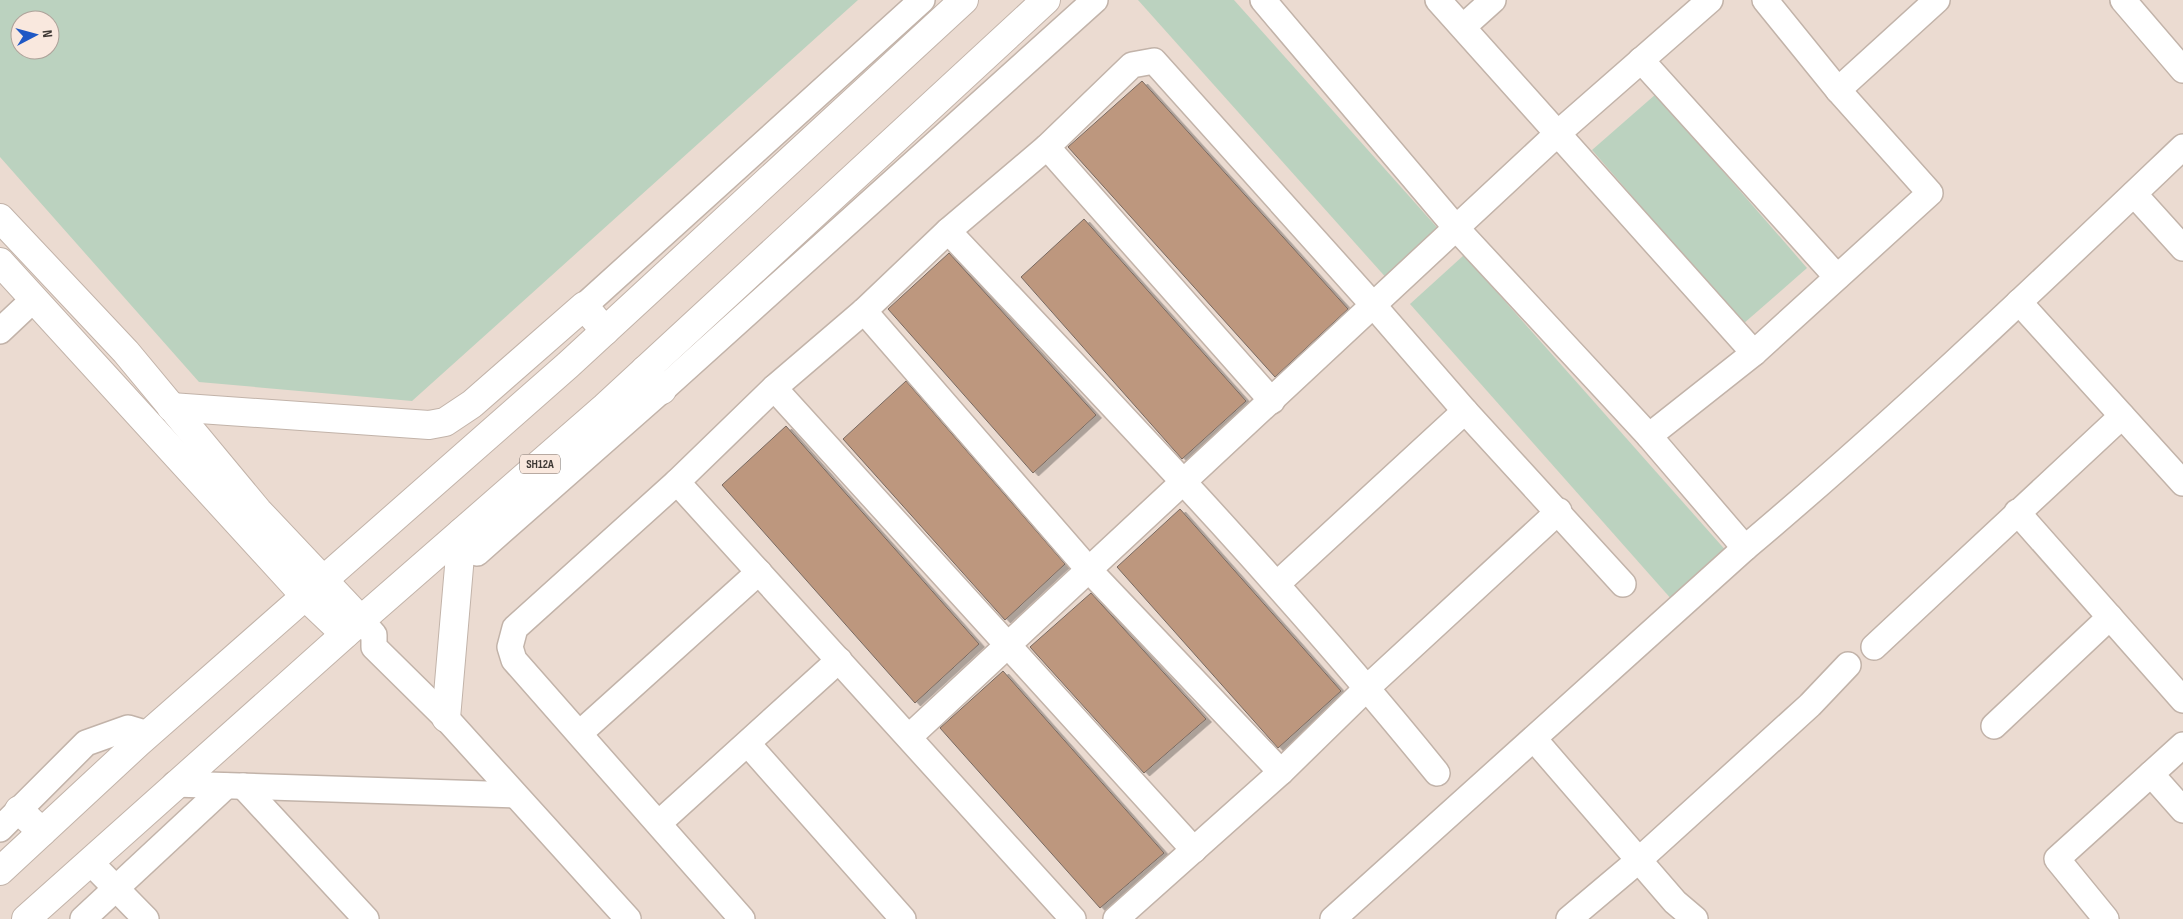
<svg xmlns="http://www.w3.org/2000/svg" width="2183" height="919" viewBox="0 0 2183 919" font-family="'Sofia Sans Condensed',sans-serif">
  <style>
    .green { fill: #bbd2bf; fill-rule: evenodd }
    .building { fill: #bd977e; stroke: #796a61; filter: url(#shadow) }
    .lines { fill: none; stroke-linecap: round; stroke-linejoin: round }
    .minor-casing { stroke: #c2b3a9; stroke-width: 28 }
    .major-casing { stroke: #c2b3a9; stroke-width: 30 }
    .minor { stroke: #fff; stroke-width: 25 }
    .major { stroke: #fff; stroke-width: 28 }
    .labels { text-anchor: middle; dominant-baseline: central; stroke-width: 5; stroke-linejoin: round; paint-order: stroke }
    .shield { fill: #f9e8de; stroke: #766d67; stroke-width: 1 }
    .shield-label { font-size: 12px; font-weight: bold; fill: #3e3834 }
  </style>
  <defs>
    <filter id="shadow"><feDropShadow dx="5.5" dy="3" stdDeviation="0" flood-color="#0004"/></filter>
  </defs>
  <rect width="100%" height="100%" fill="#ebdbd1"/>
  <g class="green">
    <path d="M 0,0 L 858,0 L 412,401 L 199,382 L 0,157 ZM 20,20 L 50,20 L 50,50 L 20,50 Z"/>
    <polygon points="1138,0 1234,0 1442,233 1389,281"/>
    <polygon points="1656,94 1807,268 1743,324 1592,150"/>
    <polygon points="1464,255 1728,553 1673,601 1410,304"/>
  </g>
  <g class="building">
    <polygon points="1142,81 1348,309 1275,377 1068,147"/>
    <polygon points="1084,219 1246,401 1182,459 1021,277"/>
    <polygon points="949,253 1096,415 1033,473 888,309"/>
    <polygon points="906,381 1065,564 1005,620 843,439"/>
    <polygon points="786,426 979,644 915,703 722,485"/>
    <polygon points="1180,509 1341,691 1278,748 1117,567"/>
    <polygon points="1091,593 1206,719 1144,773 1030,647"/>
    <polygon points="1003,671 1164,853 1100,908 940,728"/>
  </g>
  <g class="lines">
    <defs>
      <g id="minor">
        <polyline points="1263,0 1457,229 1649,436 1745,548"/>
        <polyline points="1438,0 1754,353"/>
        <polyline points="2123,0 2183,70"/>
        <polyline points="1463,27 1493,0"/>
        <polyline points="1641,60 1837,277"/>
        <polyline points="1838,90 1937,0"/>
        <polyline points="1047,147 1272,401"/>
        <polyline points="2134,194 2183,248"/>
        <path d="M 948,231 C 1115,408 1284,584 1437,773"/>
        <polyline points="2019,302 2183,483"/>
        <polyline points="584,306 922,0"/>
        <polyline points="864,311 1089,570 1281,772"/>
        <polyline points="0,331 34,299"/>
        <polyline points="774,388 1194,850"/>
        <polyline points="1649,436 1754,353 1930,193 1838,90 1765,0"/>
        <polyline points="677,482 1073,919"/>
        <polyline points="2017,512 2183,700"/>
        <polyline points="477,553 662,390 1095,0"/>
        <polyline points="1277,584 1465,411"/>
        <polyline points="361,620 374,635 374,647 446,718 628,919"/>
        <polyline points="1874,647 2122,416"/>
        <polyline points="1994,726 2110,617"/>
        <polyline points="580,733 759,572"/>
        <polyline points="909,737 1557,134 1710,0"/>
        <polyline points="1534,739 1675,902 1695,919"/>
        <polyline points="748,744 903,919"/>
        <polyline points="2151,774 2183,810"/>
        <polyline points="175,784 515,795"/>
        <polyline points="243,786 366,919"/>
        <polyline points="659,823 839,660"/>
        <polyline points="0,829 86,743 128,728 148,734"/>
        <polyline points="91,863 146,919"/>
        <polyline points="83,919 226,786"/>
        <polyline points="742,919 514,660 510,647 515,628 677,482 774,388 864,311 948,231 1047,147 1132,65 1154,61 1374,306 1465,411 1623,584"/>
        <polyline points="1116,919 1281,772 1368,687 1559,511"/>
        <path d="M 1333,919 L 1745,548 C 1896,421 2040,283 2183,147"/>
        <polyline points="1569,919 1639,860 1810,705 1848,665"/>
        <polyline points="2106,919 2057,859 2183,745"/>
      </g>
      <g id="major">
        <polyline points="0,218 126,352 258,511 361,620"/>
        <polyline points="0,262 306,597 345,634"/>
        <polyline points="645,370 662,390"/>
        <polyline points="171,407 429,425 445,422 472,404 584,306 605,331"/>
        <polyline points="446,718 462,532"/>
        <polyline points="19,810 42,832"/>
        <polyline points="0,871 138,743 568,365 964,0"/>
        <polyline points="26,919 361,620 605,407 1046,0"/>
      </g>
    </defs>
    <use href="#minor" class="minor-casing"/>
    <use href="#major" class="major-casing"/>
    <use href="#minor" class="minor"/>
    <use href="#major" class="major"/>
  </g>
  <g class="labels">
    <rect class="shield" x="520" y="454.5" width="40" height="19" rx="4"/>
    <g class="shield-label">
      <text x="540" y="464">SH12A</text>
    </g>
  </g>
  <g transform="translate(35 35) rotate(84)"><circle r="24" fill="#f9e8de" stroke="#aea29a"/>
  <path d="M0-4L9 19L0 12L-9 19Z" fill="#1e58c5"/>
  <text y="-8" font-size="14" font-weight="bold" text-anchor="middle" fill="#3e3834">N</text>
  </g>
</svg>
